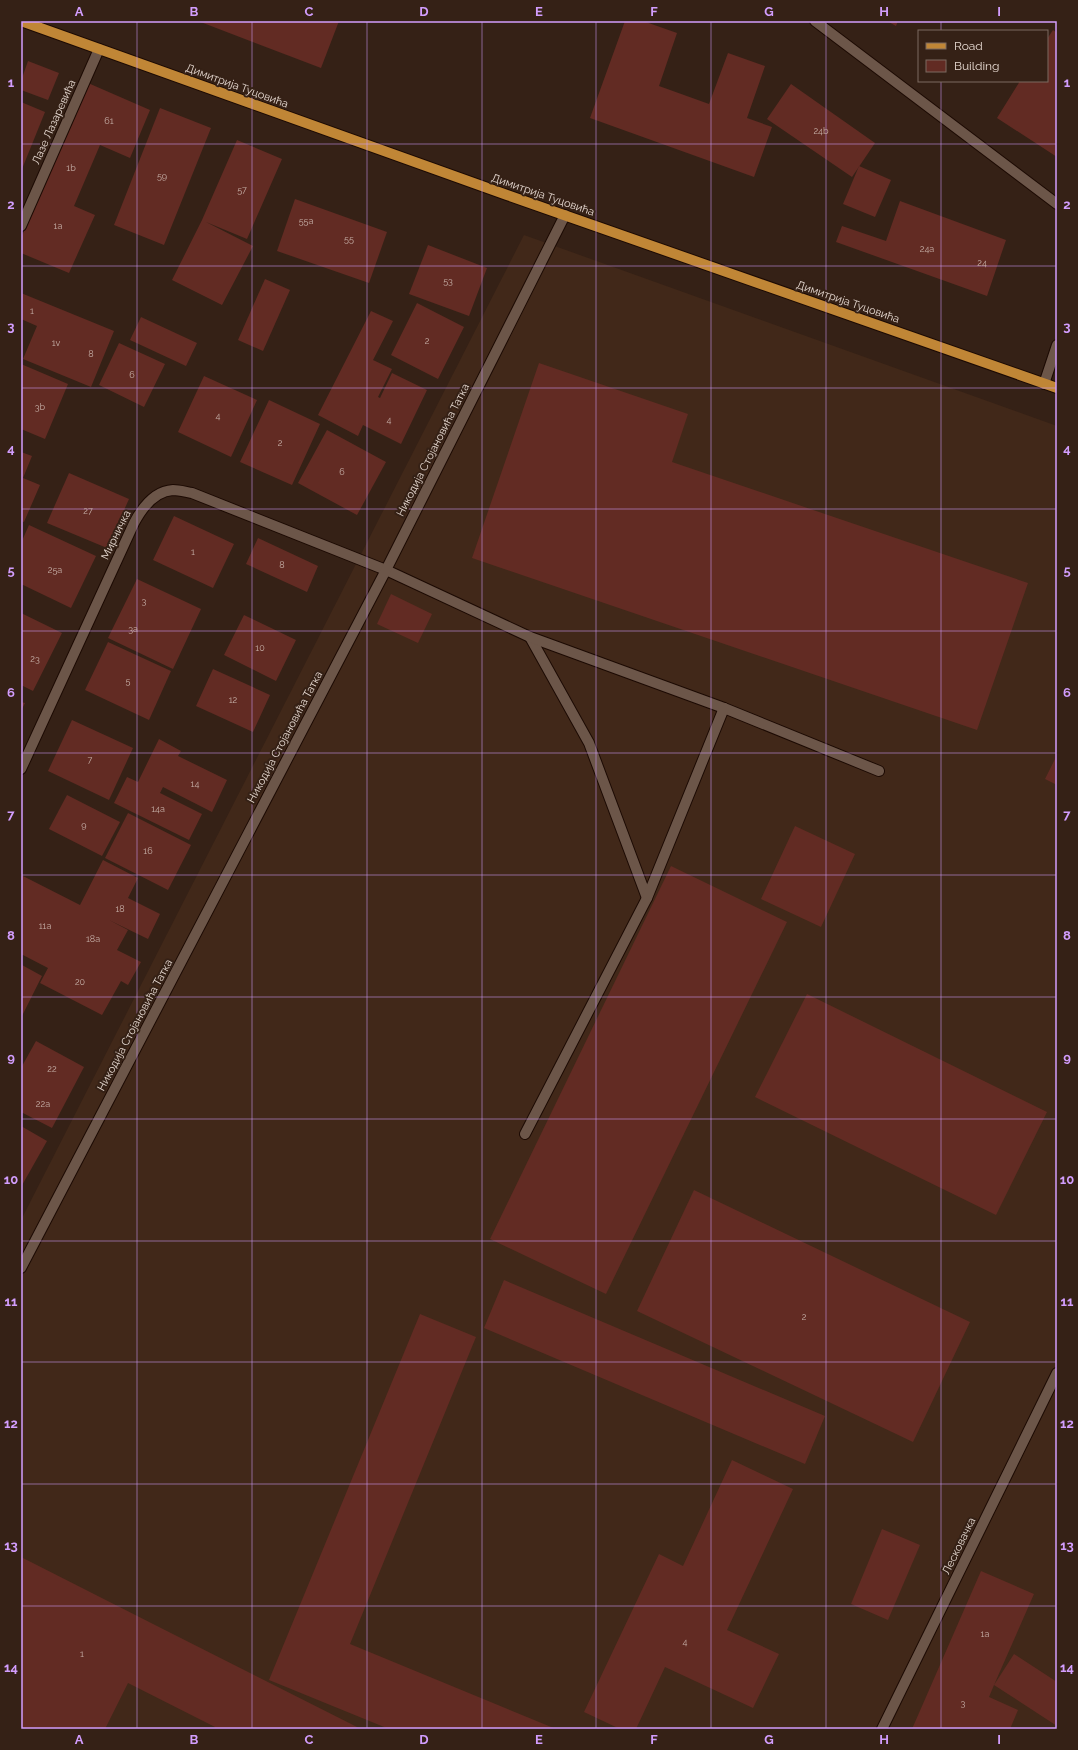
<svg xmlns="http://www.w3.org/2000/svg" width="1078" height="1750" viewBox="0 0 1078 1750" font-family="Raleway,sans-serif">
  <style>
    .built { fill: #412819 }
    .building { fill: #622b23 }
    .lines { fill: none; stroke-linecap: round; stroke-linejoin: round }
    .minor-casing { stroke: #1c0a03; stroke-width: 12 }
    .major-casing { stroke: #1c0a03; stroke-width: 12 }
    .minor { stroke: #6c5649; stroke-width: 10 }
    .major { stroke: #c08636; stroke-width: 10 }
    .grid { fill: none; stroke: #d29dfd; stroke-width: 1; stroke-opacity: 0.55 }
    .labels { text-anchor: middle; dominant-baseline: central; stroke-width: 4; stroke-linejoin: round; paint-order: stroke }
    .number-label { font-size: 9px; fill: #c5aea6 }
    .street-label { font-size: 11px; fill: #e6d9d1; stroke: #352116 }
    .neatline { fill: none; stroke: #d29dfd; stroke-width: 1.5 }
    .grid-label { font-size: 13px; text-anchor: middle; font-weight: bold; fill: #d29dfd }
  </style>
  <rect width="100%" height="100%" fill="#352116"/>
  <polygon class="built" points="524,235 1057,426 1057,1729 21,1729 21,1220"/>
  <g class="building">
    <polygon points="198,21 339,21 321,68"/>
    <polygon points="625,21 643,21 677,33 659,86 709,104 728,53 765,66 747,118 772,127 754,177 590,118"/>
    <polygon points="887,21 898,21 896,26"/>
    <polygon points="1053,30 1057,33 1057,157 997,118 1020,81 1047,81 1047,39"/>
    <polygon points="28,61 59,73 48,100 21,90 21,81"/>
    <polygon points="88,83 150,110 130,158 100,145 74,206 95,215 69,273 21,253 21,238"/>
    <polygon points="791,84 875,143 852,177 767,119"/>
    <polygon points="21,102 45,112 22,169 21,168"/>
    <polygon points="160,108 211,128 164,245 114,225"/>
    <polygon points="237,140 282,159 247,239 206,222 253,246 222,305 172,280 202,220"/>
    <polygon points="859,166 891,180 875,217 843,204"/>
    <polygon points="295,199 387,232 369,283 277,251"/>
    <polygon points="900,201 1006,240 987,296 836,242 842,226 886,241"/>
    <polygon points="428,245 487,268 469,316 409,294"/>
    <polygon points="265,279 290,290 263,351 238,340"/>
    <polygon points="21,293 114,331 91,387 23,359 37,326 21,319"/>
    <polygon points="417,303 464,327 438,379 391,355"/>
    <polygon points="371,311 393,321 373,360 392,369 378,397 380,398 392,373 427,390 401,444 363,425 358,436 318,415"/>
    <polygon points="141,317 197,343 186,366 130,340"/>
    <polygon points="119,343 165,364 144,407 99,385"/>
    <polygon points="539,363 688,414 672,462 1028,583 977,730 472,558"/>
    <polygon points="21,364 68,384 45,439 21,429"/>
    <polygon points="204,376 257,400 231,457 178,432"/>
    <polygon points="269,400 320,424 292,485 240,462"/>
    <polygon points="327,430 386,462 357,515 298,483"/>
    <polygon points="21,452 32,456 23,478 40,485 24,522 21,521"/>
    <polygon points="69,473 129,499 107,548 47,523"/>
    <polygon points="174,516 234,544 213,588 153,560"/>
    <polygon points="29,525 96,556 71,608 21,584 21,543"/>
    <polygon points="258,538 318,566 307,592 246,564"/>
    <polygon points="137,579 201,609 173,669 108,638"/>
    <polygon points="391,594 432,614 418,643 377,624"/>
    <polygon points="21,613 62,633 33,691 21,685"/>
    <polygon points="244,615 296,640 276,681 224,655"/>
    <polygon points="108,642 171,671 149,720 85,690"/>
    <polygon points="213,669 270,695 253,732 196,706"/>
    <polygon points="21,702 25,703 21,711"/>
    <polygon points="72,720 133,748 109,800 48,771"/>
    <polygon points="159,739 181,751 178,756 227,780 212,812 163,787 160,793 202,814 189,840 114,803 127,777 138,782"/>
    <polygon points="1057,755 1057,785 1045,779"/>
    <polygon points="67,795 120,822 102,856 49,829"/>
    <polygon points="128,813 191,845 168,890 105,858"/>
    <polygon points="795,826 855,854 821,927 761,899"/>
    <polygon points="103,860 138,878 128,898 160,914 148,939 109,920 128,930 117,950 141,962 128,985 121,981 102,1015 40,983 48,968 21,954 21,875 80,905"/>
    <polygon points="671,866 787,922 606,1294 490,1239"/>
    <polygon points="22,965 42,976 21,1018 21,966"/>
    <polygon points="807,994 1047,1112 996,1215 755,1097"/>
    <polygon points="36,1041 84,1067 52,1128 21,1112 21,1068"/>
    <polygon points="21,1126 47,1141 21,1187"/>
    <polygon points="694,1190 970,1322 913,1442 637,1311"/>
    <polygon points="504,1280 825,1416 805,1464 484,1328"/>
    <polygon points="420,1314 476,1337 350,1644 556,1729 389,1729 269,1680"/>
    <polygon points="732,1460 793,1489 727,1630 779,1654 753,1708 665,1667 636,1729 620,1729 584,1712 659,1554 683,1566"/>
    <polygon points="882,1529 920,1545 888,1620 851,1604"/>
    <polygon points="21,1557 157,1626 361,1729 214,1729 215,1727 128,1683 105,1729 21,1729"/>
    <polygon points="981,1571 1034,1594 994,1685 1014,1654 1057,1682 1057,1726 994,1685 989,1697 1018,1710 1010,1729 912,1729"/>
  </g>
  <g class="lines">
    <defs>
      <g id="minor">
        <polyline points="815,21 1057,204"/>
        <polyline points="21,226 99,49"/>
        <polyline points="1044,384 1057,345"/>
        <polyline points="530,637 589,743 647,898"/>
        <path d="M 21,769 L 134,523 C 142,508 154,491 173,490 C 179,490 186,492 192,493 L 386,570 L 530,637 L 724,708 L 879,771"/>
        <polyline points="525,1134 647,898 724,708"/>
        <polyline points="21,1268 386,570 565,215"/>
        <polyline points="882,1729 1057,1373"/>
      </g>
      <polyline id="major" points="21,21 507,195 1057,388"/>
    </defs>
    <use href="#minor" class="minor-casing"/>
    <use href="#major" class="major-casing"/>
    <use href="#minor" class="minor"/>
    <use href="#major" class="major"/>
  </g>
  <path class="grid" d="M 137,21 L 137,1729M 252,21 L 252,1729M 367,21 L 367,1729M 482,21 L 482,1729M 596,21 L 596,1729M 711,21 L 711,1729M 826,21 L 826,1729M 941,21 L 941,31M 941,81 L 941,1729M 21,144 L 1057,144M 21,266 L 1057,266M 21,388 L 1057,388M 21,509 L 1057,509M 21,631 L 1057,631M 21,753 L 1057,753M 21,875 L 1057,875M 21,997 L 1057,997M 21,1119 L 1057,1119M 21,1241 L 1057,1241M 21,1362 L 1057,1362M 21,1484 L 1057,1484M 21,1606 L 1057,1606"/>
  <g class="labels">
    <g class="number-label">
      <text x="109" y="121">61</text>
      <text x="821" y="131">24b</text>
      <text x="71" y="168">1b</text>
      <text x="162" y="176">59</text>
      <text x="242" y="190">57</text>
      <text x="306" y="221">55a</text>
      <text x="58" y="226">1a</text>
      <text x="349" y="239">55</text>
      <text x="927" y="249">24a</text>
      <text x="982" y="263">24</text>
      <text x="448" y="281">53</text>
      <text x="32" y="311">1</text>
      <text x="427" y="341">2</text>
      <text x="56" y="343">1v</text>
      <text x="91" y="354">8</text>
      <text x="132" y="375">6</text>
      <text x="40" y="407">3b</text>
      <text x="218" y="416">4</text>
      <text x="389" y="420">4</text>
      <text x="280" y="443">2</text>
      <text x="342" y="472">6</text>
      <text x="88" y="511">27</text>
      <text x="193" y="552">1</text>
      <text x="282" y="565">8</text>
      <text x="55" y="570">25a</text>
      <text x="144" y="601">3</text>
      <text x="133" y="629">3a</text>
      <text x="260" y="648">10</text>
      <text x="35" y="659">23</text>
      <text x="128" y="681">5</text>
      <text x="233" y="700">12</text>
      <text x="90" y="760">7</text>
      <text x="195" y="784">14</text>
      <text x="158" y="809">14a</text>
      <text x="84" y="825">9</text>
      <text x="148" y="851">16</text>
      <text x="120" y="909">18</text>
      <text x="45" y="926">11a</text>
      <text x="93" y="939">18a</text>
      <text x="80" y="982">20</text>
      <text x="52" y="1069">22</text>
      <text x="43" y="1104">22a</text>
      <text x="804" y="1317">2</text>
      <text x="985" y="1634">1a</text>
      <text x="685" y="1642">4</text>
      <text x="82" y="1654">1</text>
      <text x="963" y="1703">3</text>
    </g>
    <g class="street-label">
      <text transform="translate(237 86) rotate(20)">Димитрија Туцовића</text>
      <text transform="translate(54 122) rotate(-66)">Лазе Лазаревића</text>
      <text transform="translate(543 195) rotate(19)">Димитрија Туцовића</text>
      <text transform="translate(848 302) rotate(19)">Димитрија Туцовића</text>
      <text transform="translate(433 450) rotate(-63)">Никодија Стојановића Татка</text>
      <text transform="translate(116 535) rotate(-64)">Мирничка</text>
      <text transform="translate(285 737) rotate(-62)">Никодија Стојановића Татка</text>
      <text transform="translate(135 1025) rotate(-62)">Никодија Стојановића Татка</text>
      <text transform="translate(959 1546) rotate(-64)">Лесковачка</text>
    </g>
  </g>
  <rect width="1078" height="1750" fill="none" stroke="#352116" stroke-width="44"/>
  <rect x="918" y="30" width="130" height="52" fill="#352116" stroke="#7c6b61"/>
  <rect x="926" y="43" width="20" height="6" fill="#c08636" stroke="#7c6b61"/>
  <text x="954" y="50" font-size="12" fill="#e6d9d1">Road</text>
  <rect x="926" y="60" width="20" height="12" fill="#622b23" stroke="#7c6b61"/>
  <text x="954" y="70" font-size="12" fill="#e6d9d1">Building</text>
  <rect x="22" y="22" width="1034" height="1706" class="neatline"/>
  <g class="grid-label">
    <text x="79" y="16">A</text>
    <text x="194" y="16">B</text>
    <text x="309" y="16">C</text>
    <text x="424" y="16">D</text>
    <text x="539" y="16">E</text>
    <text x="654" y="16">F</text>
    <text x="769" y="16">G</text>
    <text x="884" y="16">H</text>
    <text x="999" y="16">I</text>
    <text x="11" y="87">1</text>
    <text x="1067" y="87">1</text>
    <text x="11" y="209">2</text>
    <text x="1067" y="209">2</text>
    <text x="11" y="331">3</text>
    <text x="1067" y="331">3</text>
    <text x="11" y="453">4</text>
    <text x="1067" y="453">4</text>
    <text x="11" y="575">5</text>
    <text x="1067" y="575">5</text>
    <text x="11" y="697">6</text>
    <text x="1067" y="697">6</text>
    <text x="11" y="819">7</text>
    <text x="1067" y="819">7</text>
    <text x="11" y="940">8</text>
    <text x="1067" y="940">8</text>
    <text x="11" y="1062">9</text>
    <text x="1067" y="1062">9</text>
    <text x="11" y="1184">10</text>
    <text x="1067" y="1184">10</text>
    <text x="11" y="1306">11</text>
    <text x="1067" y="1306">11</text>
    <text x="11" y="1428">12</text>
    <text x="1067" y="1428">12</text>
    <text x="11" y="1550">13</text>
    <text x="1067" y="1550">13</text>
    <text x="11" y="1672">14</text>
    <text x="1067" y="1672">14</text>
    <text x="79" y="1744">A</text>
    <text x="194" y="1744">B</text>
    <text x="309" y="1744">C</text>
    <text x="424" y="1744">D</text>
    <text x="539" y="1744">E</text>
    <text x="654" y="1744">F</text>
    <text x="769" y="1744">G</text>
    <text x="884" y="1744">H</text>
    <text x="999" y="1744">I</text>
  </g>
</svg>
